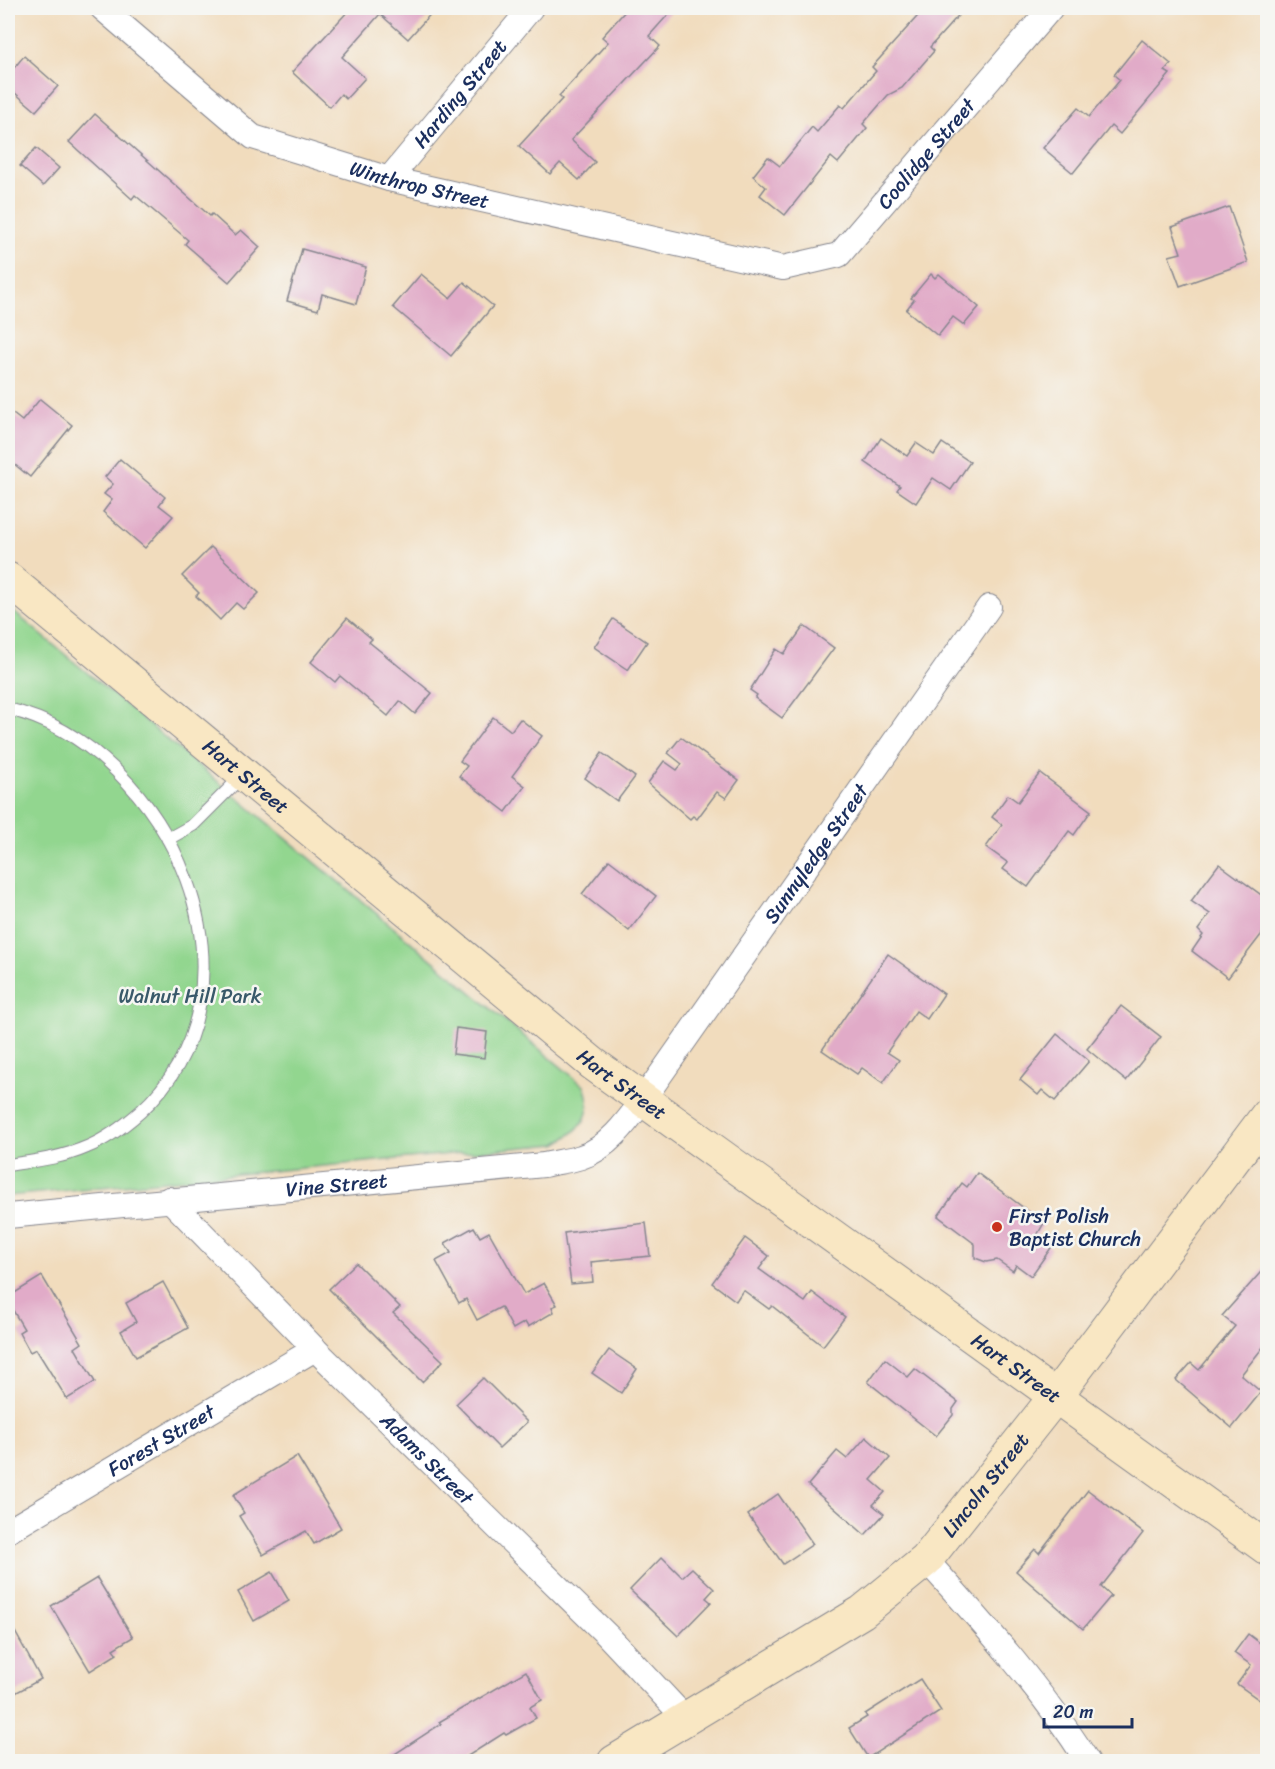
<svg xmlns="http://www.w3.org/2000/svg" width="1275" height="1769" viewBox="0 0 1275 1769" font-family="Sriracha,sans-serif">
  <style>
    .green { fill: #92d68f; stroke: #568276; stroke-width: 1.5 }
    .building { fill: #e1abc8 }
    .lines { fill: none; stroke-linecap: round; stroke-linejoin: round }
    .lane-casing { stroke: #86868e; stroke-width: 14 }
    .street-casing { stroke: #86868e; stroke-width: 26 }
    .secondary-casing { stroke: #86868e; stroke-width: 35 }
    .lane { stroke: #fff; stroke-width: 12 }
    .street { stroke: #fff; stroke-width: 24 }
    .secondary { stroke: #f9e7c3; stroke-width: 33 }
    .poi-dot { fill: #c8321e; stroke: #f6f6f2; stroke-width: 2 }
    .labels { text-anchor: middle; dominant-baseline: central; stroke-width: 5; stroke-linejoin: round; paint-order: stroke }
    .street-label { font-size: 20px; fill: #1b2f5e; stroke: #f6f6f2 }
    .park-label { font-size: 20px; fill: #39596a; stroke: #f6f6f2 }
    .poi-label { font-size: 20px; fill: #1b2f5e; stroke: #f6f6f2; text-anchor: start }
  </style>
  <rect width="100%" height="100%" fill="#f6f6f2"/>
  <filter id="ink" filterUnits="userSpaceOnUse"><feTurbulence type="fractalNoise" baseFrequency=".0167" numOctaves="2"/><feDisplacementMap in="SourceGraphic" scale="12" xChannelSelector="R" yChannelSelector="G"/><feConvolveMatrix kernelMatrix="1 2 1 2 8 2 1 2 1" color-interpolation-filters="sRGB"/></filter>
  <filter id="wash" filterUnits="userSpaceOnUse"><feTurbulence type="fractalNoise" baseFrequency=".008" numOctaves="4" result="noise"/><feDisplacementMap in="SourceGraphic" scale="24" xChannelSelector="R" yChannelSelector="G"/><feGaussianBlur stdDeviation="1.35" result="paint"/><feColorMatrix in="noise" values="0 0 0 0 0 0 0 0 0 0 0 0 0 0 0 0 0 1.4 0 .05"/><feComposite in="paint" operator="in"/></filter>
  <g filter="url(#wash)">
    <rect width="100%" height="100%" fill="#f1dcbd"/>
    <path class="green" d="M 8,607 L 584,1086 C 596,1116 580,1130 556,1144 L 8,1196 Z"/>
    <g id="blocks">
      <g class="building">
        <polygon points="351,8 436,8 408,39 380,14 342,57 365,78 346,99 341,94 330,107 292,72"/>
        <polygon points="628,8 674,8 649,36 660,46 571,140 595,162 579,180 560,163 550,174 519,146 562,99 559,96 608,42 602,37"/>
        <polygon points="925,8 965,8 930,47 934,51 902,88 888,95 863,124 867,128 838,163 831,157 785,215 760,195 766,187 753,176 768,157 780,166 812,127 817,132 840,105 844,108 876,71 872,67"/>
        <polygon points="1142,40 1171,64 1165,71 1170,74 1120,134 1111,126 1073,173 1043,148 1078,108 1089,117 1120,80 1114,75"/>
        <polygon points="24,56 58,86 36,111 8,87 8,75"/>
        <polygon points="95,114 210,216 212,214 235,235 241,230 260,247 229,282 185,244 188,240 135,195 132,199 69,142"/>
        <polygon points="36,148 59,168 43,186 20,166"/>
        <polygon points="1229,207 1248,262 1180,286 1169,256 1181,253 1172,227"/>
        <polygon points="302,249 366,267 356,304 322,294 318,310 287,301"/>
        <polygon points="421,274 450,298 464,282 493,306 451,356 393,307"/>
        <polygon points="931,274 935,278 939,274 979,307 964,325 953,317 938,336 906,310 914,300 911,298"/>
        <polygon points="40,399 72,425 30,477 8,459 8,410 22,421"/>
        <polygon points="881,438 907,456 916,443 934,455 942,443 970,462 951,490 933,478 916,503 897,490 900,486 865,462"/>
        <polygon points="120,459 165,497 159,505 173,516 145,548 103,512 112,500 104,494 113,484 105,477"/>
        <polygon points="211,547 259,593 243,609 236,603 220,620 196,596 199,593 182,576"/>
        <polygon points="347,618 372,639 369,642 432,693 415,714 400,701 388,716 340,676 335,682 311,662"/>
        <polygon points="613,619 647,642 628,670 594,647"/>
        <polygon points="804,626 834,648 782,718 755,698 757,695 750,690 776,649 784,654"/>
        <polygon points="493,717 511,731 520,719 542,736 512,776 525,786 506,812 459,776 467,766 460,761"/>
        <polygon points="681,737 739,780 726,798 717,792 697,819 693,816 690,819 648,783 664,761 677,770 682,764 668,753"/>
        <polygon points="602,753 635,777 617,801 585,778"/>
        <polygon points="1040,773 1091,811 1074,835 1069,831 1028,887 1003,869 1008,863 986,847 1002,825 992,817 1008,795 1018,802"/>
        <polygon points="609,860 656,896 629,931 582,894"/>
        <polygon points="1219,864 1268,900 1268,926 1228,978 1192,951 1203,935 1198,930 1210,914 1191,901"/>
        <polygon points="888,954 944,994 927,1019 916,1011 887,1052 899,1060 883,1083 862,1068 857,1074 822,1050"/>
        <polygon points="1121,1006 1161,1037 1126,1081 1087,1049"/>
        <polygon points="456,1028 487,1032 484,1058 453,1054"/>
        <polygon points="1057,1034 1089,1061 1055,1101 1042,1090 1038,1095 1020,1080"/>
        <polygon points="977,1173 1044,1223 1036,1237 1051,1248 1031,1276 1016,1265 1013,1271 997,1260 986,1262 975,1258 975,1244 938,1216 962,1183 967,1187"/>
        <polygon points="646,1223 650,1256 591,1262 593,1282 571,1284 564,1233"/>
        <polygon points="474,1227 480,1237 489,1232 524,1294 544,1283 557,1305 552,1307 554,1312 528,1327 525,1322 513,1329 501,1307 477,1320 466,1299 459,1303 436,1261 451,1253 445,1243"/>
        <polygon points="745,1238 769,1256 759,1269 805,1302 812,1292 845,1317 823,1346 772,1306 769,1309 743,1290 736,1301 712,1283"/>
        <polygon points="356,1263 400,1307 393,1313 443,1361 422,1382 329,1289"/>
        <polygon points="1268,1264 1268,1341 1241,1375 1261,1392 1232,1428 1176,1380 1191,1363 1199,1370 1235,1326 1222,1316"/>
        <polygon points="42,1276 82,1343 75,1348 95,1382 67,1399 36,1349 30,1352 19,1332 24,1329 8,1302 8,1297"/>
        <polygon points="163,1282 188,1328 136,1357 121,1331 136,1322 126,1303"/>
        <polygon points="609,1350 637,1369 621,1393 592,1373"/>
        <polygon points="885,1359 908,1377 915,1369 958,1402 953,1409 953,1415 936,1436 868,1382"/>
        <polygon points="483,1378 527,1422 499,1448 456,1404"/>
        <polygon points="866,1437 890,1458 871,1480 885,1492 873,1505 884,1514 865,1535 808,1485 837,1451 847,1459"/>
        <polygon points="297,1456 341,1528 314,1544 306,1531 263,1555 239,1516 244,1513 233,1495"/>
        <polygon points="1088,1490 1143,1533 1101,1587 1111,1596 1083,1629 1016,1571 1035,1549 1039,1553"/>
        <polygon points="778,1494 813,1544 783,1564 748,1515"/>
        <polygon points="662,1557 682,1577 692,1568 714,1589 706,1598 711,1602 678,1636 630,1590"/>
        <polygon points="272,1572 289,1601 254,1621 238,1592"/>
        <polygon points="97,1578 133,1637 113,1649 117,1654 90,1671 51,1606"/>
        <polygon points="8,1619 41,1679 8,1697"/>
        <polygon points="1248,1634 1264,1646 1268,1641 1268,1706 1237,1684 1251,1665 1234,1653"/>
        <polygon points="526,1671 542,1700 530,1707 536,1718 506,1735 504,1733 460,1761 384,1761 441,1724 439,1722"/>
        <polygon points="920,1679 941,1711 868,1758 849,1728 867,1717 865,1714"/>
      </g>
    </g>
  </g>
  <g filter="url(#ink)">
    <use href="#blocks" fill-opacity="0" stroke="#86868e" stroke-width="1.5"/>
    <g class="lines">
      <defs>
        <g id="lane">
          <path d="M 8,709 C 171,748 276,989 140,1112 C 124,1126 107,1139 87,1147 C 62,1158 34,1161 8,1165"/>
          <polyline points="168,839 193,825 242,776"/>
        </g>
        <g id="street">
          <path id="s1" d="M 102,8 L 253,137 L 389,179 L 783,268 L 839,255 L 1051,8"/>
          <path id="s2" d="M 389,179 L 531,8"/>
          <path id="s3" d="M 169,1199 L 315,1349 L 608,1636 L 685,1718"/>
          <path id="s4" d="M 8,1216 L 544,1165 C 556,1162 569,1161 581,1157 C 607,1149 627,1122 642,1101 L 989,607"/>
          <path id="s5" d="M 8,1531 L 315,1349"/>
          <path d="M 926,1560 C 984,1624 1041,1688 1088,1762"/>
        </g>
        <g id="secondary">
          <path id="s6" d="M 8,579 L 592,1063 L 1268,1549"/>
          <path id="s7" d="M 614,1762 L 862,1612 L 926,1560 L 1055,1397 L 1268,1114"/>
        </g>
      </defs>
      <use href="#lane" class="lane-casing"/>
      <use href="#street" class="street-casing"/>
      <use href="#secondary" class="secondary-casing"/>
      <use href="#lane" class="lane"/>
      <use href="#street" class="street"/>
      <use href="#secondary" class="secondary"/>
    </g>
  </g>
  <circle class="poi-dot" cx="997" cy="1227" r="6"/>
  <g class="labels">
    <g class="street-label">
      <text stroke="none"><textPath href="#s2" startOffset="111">Harding Street</textPath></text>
      <text stroke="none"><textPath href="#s1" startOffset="936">Coolidge Street</textPath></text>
      <text stroke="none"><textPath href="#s1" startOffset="372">Winthrop Street</textPath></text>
      <text stroke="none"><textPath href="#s6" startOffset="309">Hart Street</textPath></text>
      <text stroke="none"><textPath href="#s4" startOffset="963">Sunnyledge Street</textPath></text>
      <text stroke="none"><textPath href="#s6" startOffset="795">Hart Street</textPath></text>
      <text stroke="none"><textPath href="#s4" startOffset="330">Vine Street</textPath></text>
      <text stroke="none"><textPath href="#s6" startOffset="1281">Hart Street</textPath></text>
      <text stroke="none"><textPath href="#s5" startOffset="178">Forest Street</textPath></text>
      <text stroke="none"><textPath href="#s3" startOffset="366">Adams Street</textPath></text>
      <text stroke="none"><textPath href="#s7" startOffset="468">Lincoln Street</textPath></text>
    </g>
    <g class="park-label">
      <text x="190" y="996">Walnut Hill Park</text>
    </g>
    <g class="poi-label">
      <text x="1009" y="1216">First Polish<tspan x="1009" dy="23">Baptist Church</tspan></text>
    </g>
  </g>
  <rect width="1275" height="1769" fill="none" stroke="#f6f6f2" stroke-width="30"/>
  <path d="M1044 1718v9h88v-9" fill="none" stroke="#1b2f5e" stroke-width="3"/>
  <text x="1053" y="1718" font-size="18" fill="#1b2f5e" stroke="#f6f6f2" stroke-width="4.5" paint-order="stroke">20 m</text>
</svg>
